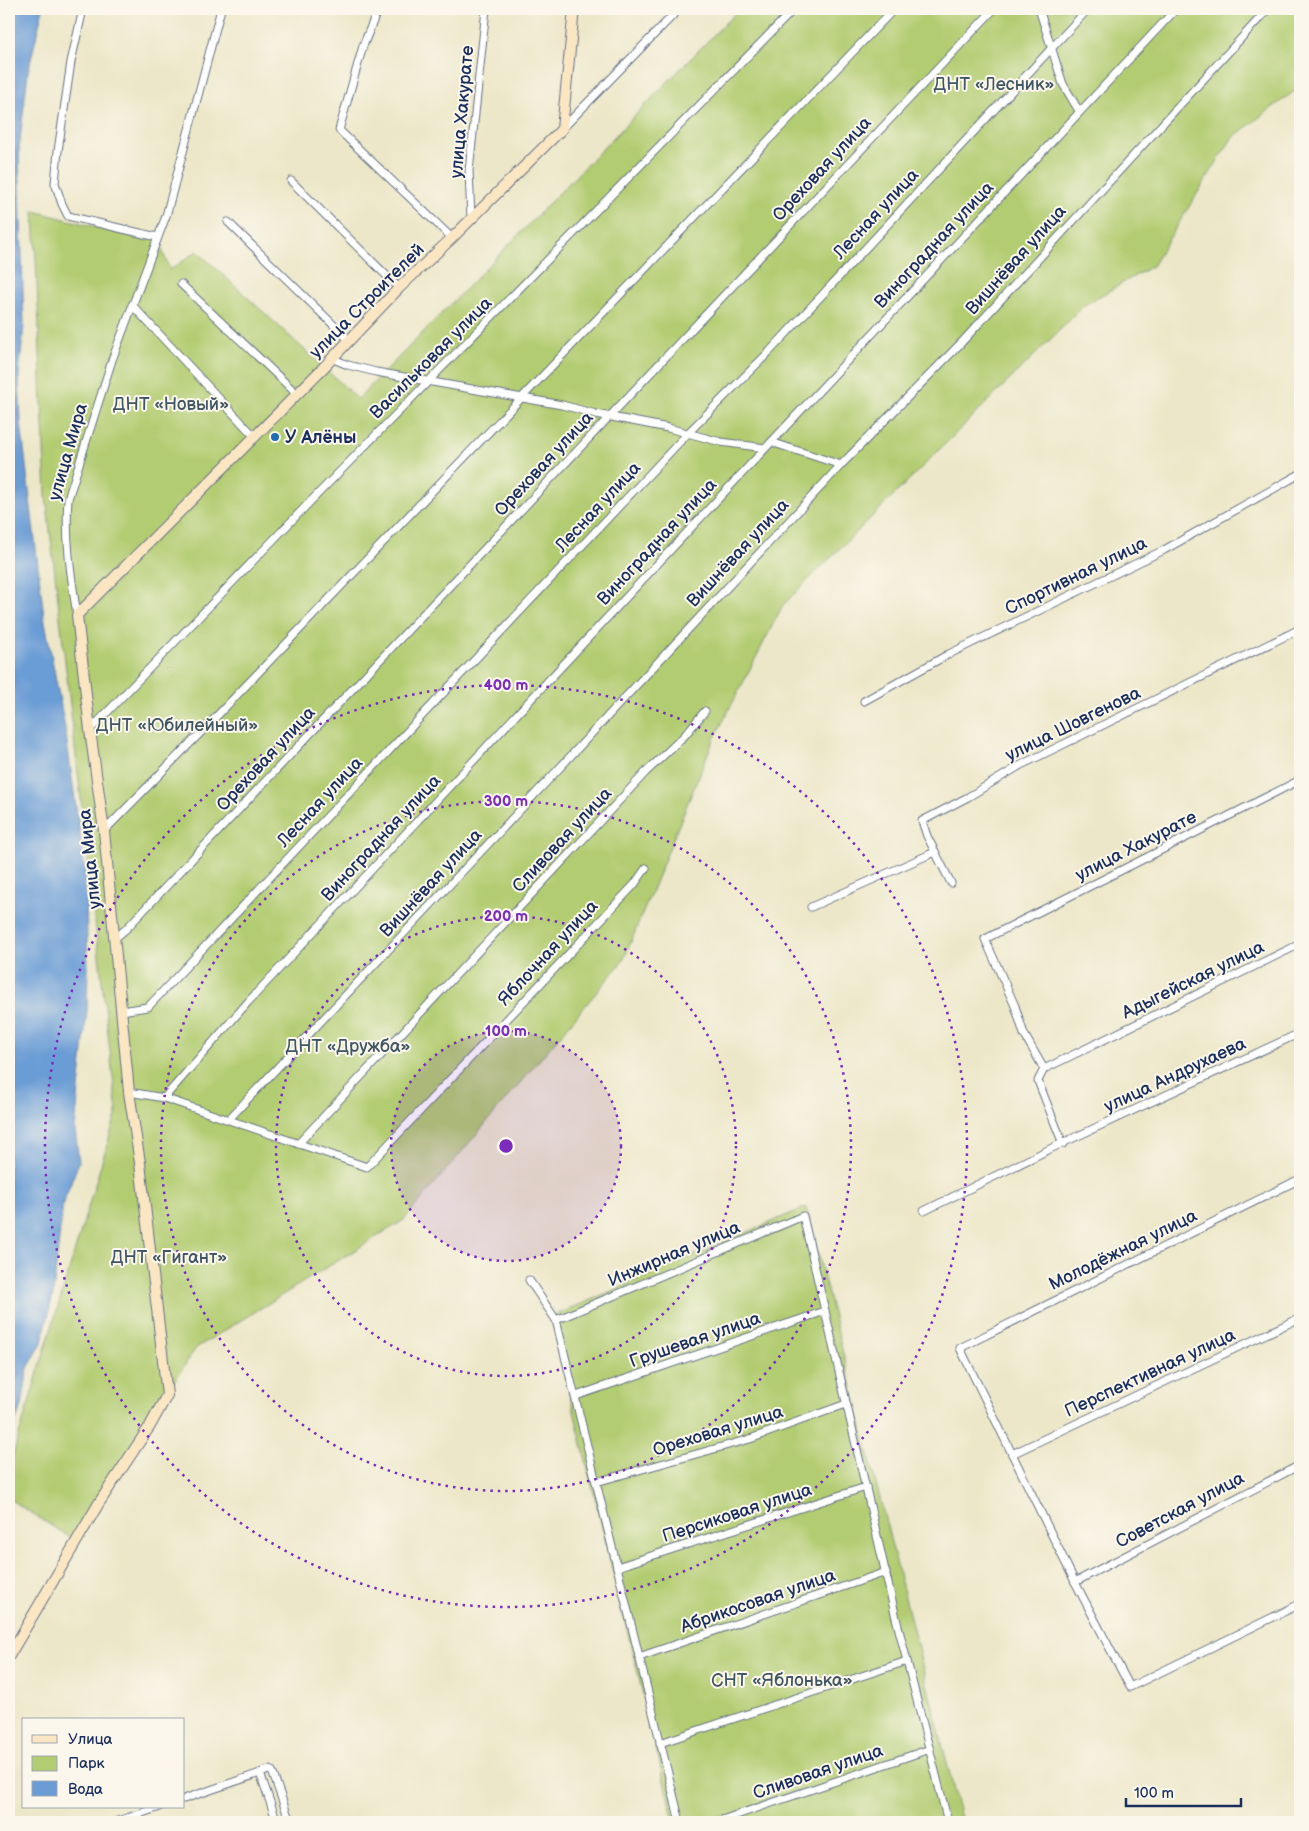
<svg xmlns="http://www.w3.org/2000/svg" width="1309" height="1831" viewBox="0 0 1309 1831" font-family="'Balsamiq Sans',sans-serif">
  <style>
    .green { fill: #b2cc71; stroke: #667e68 }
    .water { fill: #6a9cd5; stroke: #42669a }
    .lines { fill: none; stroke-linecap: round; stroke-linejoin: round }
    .street-casing { stroke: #646f83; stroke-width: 9 }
    .secondary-casing { stroke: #646f83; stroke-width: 12 }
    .street { stroke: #fff; stroke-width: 7 }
    .secondary { stroke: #fbe6c4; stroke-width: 10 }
    .ring { fill: none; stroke: #7b2cbf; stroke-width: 2.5; stroke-dasharray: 2.5 5 }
    .poi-dot { fill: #1f6fb2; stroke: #fbf7ec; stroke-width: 2 }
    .labels { text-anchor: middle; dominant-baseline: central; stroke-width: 4; stroke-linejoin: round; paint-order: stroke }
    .park-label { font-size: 18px; fill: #415663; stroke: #fbf7ec }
    .street-label { font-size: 18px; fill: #1b2f5e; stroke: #fbf7ec }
    .poi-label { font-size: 18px; font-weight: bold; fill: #1b2f5e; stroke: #fbf7ec; text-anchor: start }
    .centre { fill: #7b2cbf; stroke: #fbf7ec; stroke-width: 2.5 }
    .ring-label { font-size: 15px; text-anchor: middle; font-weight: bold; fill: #7b2cbf; stroke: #fbf7ec; stroke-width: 4; stroke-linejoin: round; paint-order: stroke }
  </style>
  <rect width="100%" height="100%" fill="#fbf7ec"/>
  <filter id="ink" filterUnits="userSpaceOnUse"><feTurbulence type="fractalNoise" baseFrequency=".02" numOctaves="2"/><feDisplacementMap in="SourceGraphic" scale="10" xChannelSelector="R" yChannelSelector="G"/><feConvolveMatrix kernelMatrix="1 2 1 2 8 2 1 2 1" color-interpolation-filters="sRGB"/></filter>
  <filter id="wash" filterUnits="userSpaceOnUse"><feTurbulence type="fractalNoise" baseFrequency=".0096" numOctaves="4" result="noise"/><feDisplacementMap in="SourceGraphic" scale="20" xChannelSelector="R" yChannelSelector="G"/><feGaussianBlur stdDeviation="1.12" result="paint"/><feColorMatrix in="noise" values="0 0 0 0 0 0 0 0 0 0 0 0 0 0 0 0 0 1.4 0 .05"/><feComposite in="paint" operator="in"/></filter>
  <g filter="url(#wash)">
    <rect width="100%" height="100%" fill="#ede7c9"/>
    <g class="green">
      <polygon points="739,9 1300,9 1300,87 1232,138 1152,266 1086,304 783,605 714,739 623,961 404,1220 196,1348 71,1538 9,1499 9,1468 117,1112 46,496 34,211 146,240 157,237 170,270 197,251 358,399"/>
      <polygon points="806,1207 962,1822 674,1822 551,1317"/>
    </g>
    <polygon class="water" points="9,9 43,9 28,72 19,149 24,325 19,374 21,423 44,616 65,728 85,871 88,970 87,1011 75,1129 79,1162 63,1203 53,1294 42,1343 28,1368 22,1406 9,1436"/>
  </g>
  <g filter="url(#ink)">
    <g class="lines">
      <defs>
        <g id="street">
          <polyline points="83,9 71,62 58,151 55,183 62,204 68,216 157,237"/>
          <polyline points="378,9 363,46 339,130 452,238"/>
          <polyline points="1039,9 1063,84 1079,111"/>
          <polyline points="562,129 679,9"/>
          <polyline points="291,181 399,288"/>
          <polyline points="471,218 469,171 486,9"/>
          <polyline points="228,222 349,340"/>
          <polyline points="181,284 297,394"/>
          <polyline points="132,305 255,437"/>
          <polyline points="331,358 348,365 376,372 562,405 596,414 668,428 721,442 765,448"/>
          <polyline points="771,442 841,465"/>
          <path d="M 77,615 C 71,577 65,538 68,499 L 112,360 L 166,216 L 221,9"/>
          <polyline points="864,701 949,654 1164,550 1300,474"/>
          <polyline points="90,730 305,507 794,9"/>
          <polyline points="1300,780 985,939 1015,1006 1024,1034 1044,1069 1300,944"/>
          <polyline points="104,831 213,720 894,9"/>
          <polyline points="951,883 927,836 922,821 968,797 1021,765 1300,629"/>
          <polyline points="811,907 935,852"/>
          <polyline points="115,938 126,929 994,9"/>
          <polyline points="121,1011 148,1007 688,433 770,351 1088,9"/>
          <polyline points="1044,1069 1038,1081 1063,1144"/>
          <polyline points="129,1092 164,1098 367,1167 634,885 646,868"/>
          <polyline points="164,1098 248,1002 1176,9"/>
          <polyline points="229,1119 553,775 841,465 962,342 1268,9"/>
          <polyline points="298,1144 646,772 685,735 705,711"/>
          <polyline points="1300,1179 960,1348 1075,1582 1130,1687 1300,1604"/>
          <polyline points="924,1211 1054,1147 1300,1033"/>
          <polyline points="529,1280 556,1320 680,1822"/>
          <polyline points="556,1320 803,1216 896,1618 948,1822"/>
          <polyline points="576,1396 825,1311"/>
          <polyline points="1012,1454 1300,1318"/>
          <polyline points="596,1482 750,1439 846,1404"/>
          <polyline points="617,1567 866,1487"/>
          <polyline points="1075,1582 1300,1465"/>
          <polyline points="639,1657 886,1572"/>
          <polyline points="660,1743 907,1661"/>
          <polyline points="260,1773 277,1822"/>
          <polyline points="184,1799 269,1770 272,1771 290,1822"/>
          <polyline points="115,1822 160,1807"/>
          <polyline points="716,1822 930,1749"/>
        </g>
        <polyline id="secondary" points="9,1656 99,1503 150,1426 167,1395 140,1163 129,1092 104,831 90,730 77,615 323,368 399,288 452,238 562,129 574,9"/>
      </defs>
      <use href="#street" class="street-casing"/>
      <use href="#secondary" class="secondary-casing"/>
      <use href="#street" class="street"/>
      <use href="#secondary" class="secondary"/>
    </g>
  </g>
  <circle cx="506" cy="1146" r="115" fill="#7b2cbf" fill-opacity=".12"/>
  <g class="ring">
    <circle cx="506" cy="1146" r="115"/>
    <circle cx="506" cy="1146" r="230"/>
    <circle cx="506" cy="1146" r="345"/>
    <circle cx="506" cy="1146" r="461"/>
  </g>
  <circle class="poi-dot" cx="275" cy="437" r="5"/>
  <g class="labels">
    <g class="park-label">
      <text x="994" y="84">ДНТ «Лесник»</text>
      <text x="171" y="404">ДНТ «Новый»</text>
      <text x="177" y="725">ДНТ «Юбилейный»</text>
      <text x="348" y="1046">ДНТ «Дружба»</text>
      <text x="169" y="1257">ДНТ «Гигант»</text>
      <text x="782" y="1680">СНТ «Яблонька»</text>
    </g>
    <g class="street-label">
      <text transform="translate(462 112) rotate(-85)">улица Хакурате</text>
      <text transform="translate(822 169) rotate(-47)">Ореховая улица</text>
      <text transform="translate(876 214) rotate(-47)">Лесная улица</text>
      <text transform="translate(934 245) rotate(-47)">Виноградная улица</text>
      <text transform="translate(1016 260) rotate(-48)">Вишнёвая улица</text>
      <text transform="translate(367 301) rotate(-45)">улица Строителей</text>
      <text transform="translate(431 358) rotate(-45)">Васильковая улица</text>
      <text transform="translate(68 452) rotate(-74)">улица Мира</text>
      <text transform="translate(544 464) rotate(-47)">Ореховая улица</text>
      <text transform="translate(598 507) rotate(-47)">Лесная улица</text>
      <text transform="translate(657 542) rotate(-47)">Виноградная улица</text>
      <text transform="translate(738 553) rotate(-47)">Вишнёвая улица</text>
      <text transform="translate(1076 576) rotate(-26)">Спортивная улица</text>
      <text transform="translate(1073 724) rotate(-26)">улица Шовгенова</text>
      <text transform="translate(266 759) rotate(-47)">Ореховая улица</text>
      <text transform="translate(320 802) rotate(-47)">Лесная улица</text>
      <text transform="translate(381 838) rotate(-47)">Виноградная улица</text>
      <text transform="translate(562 840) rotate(-47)">Сливовая улица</text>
      <text transform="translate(1136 846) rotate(-27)">улица Хакурате</text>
      <text transform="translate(90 859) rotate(-96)">улица Мира</text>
      <text transform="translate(431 883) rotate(-47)">Вишнёвая улица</text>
      <text transform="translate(548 953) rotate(-47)">Яблочная улица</text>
      <text transform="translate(1193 980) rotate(-26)">Адыгейская улица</text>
      <text transform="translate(1175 1075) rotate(-25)">улица Андрухаева</text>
      <text transform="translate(1123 1250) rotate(-26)">Молодёжная улица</text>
      <text transform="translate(674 1254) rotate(-23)">Инжирная улица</text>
      <text transform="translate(695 1340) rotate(-19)">Грушевая улица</text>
      <text transform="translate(1150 1373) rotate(-25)">Перспективная улица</text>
      <text transform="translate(718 1431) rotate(-17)">Ореховая улица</text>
      <text transform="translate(1180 1510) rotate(-28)">Советская улица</text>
      <text transform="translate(737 1513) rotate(-18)">Персиковая улица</text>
      <text transform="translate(758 1601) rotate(-19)">Абрикосовая улица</text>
      <text transform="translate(818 1772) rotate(-19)">Сливовая улица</text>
    </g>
    <g class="poi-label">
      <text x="285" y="437">У Алёны</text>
    </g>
  </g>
  <circle cx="506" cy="1146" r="8" class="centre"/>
  <g class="ring-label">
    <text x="506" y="690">400 m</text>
    <text x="506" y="806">300 m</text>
    <text x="506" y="921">200 m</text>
    <text x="506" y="1036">100 m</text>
  </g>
  <rect width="1309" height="1831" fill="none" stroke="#fbf7ec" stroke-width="30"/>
  <rect x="22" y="1718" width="162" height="90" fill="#fbf7ec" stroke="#a1a7b3"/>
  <rect x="32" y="1735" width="25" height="8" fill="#fbe6c4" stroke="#a1a7b3"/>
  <text x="68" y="1744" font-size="15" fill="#1b2f5e">Улица</text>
  <rect x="32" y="1756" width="25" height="15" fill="#b2cc71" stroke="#a1a7b3"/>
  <text x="68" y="1768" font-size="15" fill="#1b2f5e">Парк</text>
  <rect x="32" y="1781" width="25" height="15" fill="#6a9cd5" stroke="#a1a7b3"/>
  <text x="68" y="1794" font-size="15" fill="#1b2f5e">Вода</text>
  <path d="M1126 1798v8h115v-8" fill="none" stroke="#1b2f5e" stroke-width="2.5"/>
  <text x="1134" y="1798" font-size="15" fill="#1b2f5e" stroke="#fbf7ec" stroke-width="4" paint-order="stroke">100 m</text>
</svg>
